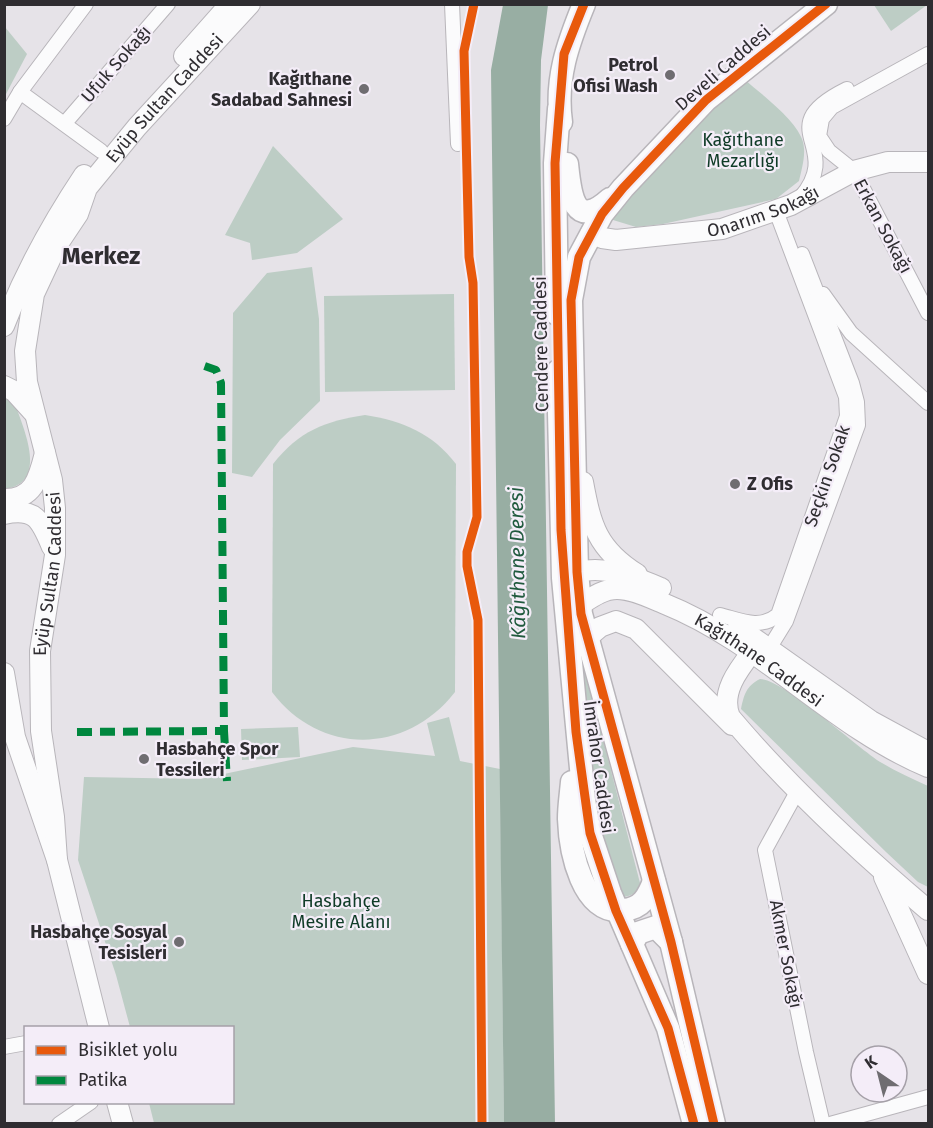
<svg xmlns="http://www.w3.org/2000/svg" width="933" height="1128" viewBox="0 0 933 1128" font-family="'Fira Sans',sans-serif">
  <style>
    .green { fill: #bdcdc5 }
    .water { fill: #98aea3 }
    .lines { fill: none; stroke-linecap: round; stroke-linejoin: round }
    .street-casing { stroke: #b8b5ba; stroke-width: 16 }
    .secondary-casing { stroke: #b8b5ba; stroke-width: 22 }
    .primary-casing { stroke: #b8b5ba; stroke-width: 25 }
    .street { stroke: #fbfbfc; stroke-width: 14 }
    .secondary { stroke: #fbfbfc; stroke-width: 20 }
    .primary { stroke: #fbfbfc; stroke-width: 22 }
    .quiet { stroke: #00873e; stroke-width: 8; stroke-dasharray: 15 8; stroke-linecap: butt }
    .cycleway-casing { stroke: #f4edf8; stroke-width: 13 }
    .cycleway { stroke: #e8590c; stroke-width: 9 }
    .poi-dot { fill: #6f6d71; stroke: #f4edf8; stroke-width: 2 }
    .labels { text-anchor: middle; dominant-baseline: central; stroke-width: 4.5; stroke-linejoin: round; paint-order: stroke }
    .street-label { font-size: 18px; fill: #2f2d31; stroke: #f4edf8 }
    .poi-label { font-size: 18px; font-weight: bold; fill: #2f2d31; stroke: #f4edf8; text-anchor: end }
    .park-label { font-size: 18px; fill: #0f3b27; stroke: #f4edf8 }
    .water-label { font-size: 20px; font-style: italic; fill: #205a3e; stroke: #f4edf8 }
    .district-label { font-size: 24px; font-weight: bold; fill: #2f2d31; stroke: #f4edf8 }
  </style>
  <rect width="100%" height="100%" fill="#e6e3e8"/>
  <g class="green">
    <polygon points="874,5 927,5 891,31"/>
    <polygon points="5,27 27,54 5,96"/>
    <path d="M 744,79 C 761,94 794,118 802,139 C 807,152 802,168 799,181 L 776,199 L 663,224 L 636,227 L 613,220 L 609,215 L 708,109 Z"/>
    <polygon points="273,146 343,219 297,253 252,260 250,243 225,235"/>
    <polygon points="312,267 319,319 320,401 280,440 252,477 232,473 233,313 267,273"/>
    <polygon points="454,294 455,390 325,392 324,296"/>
    <path d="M 4,397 L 15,404 C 25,432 48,483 5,489 Z"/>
    <path d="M 365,415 C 403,421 432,433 456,464 L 455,692 C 406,755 320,756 272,692 L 273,464 C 299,431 325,421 365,415 Z"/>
    <path d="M 583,662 L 640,883 C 640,892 631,896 623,897 L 599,833 L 580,663 Z"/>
    <path d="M 760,679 C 784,679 856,747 882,763 C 897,772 913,779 928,786 L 928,887 L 918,882 L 886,852 L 741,709 C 744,695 746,686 760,679 Z"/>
    <polygon points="449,717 460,761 500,769 504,1123 154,1123 149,1103 232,1102 232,1028 130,1027 116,975 78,860 84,777 200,779 353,747 435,756 427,723"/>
    <polygon points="298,727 300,757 242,760 241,729"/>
  </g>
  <polygon class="water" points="503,5 548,5 541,60 540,125 555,1124 504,1123 491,70"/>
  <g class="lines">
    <defs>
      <g id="street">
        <polyline points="452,4 458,144"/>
        <polyline points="928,54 832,107 822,119 819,136 829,151 854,171 928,313"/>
        <polyline points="20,92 101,151"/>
        <polyline points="4,119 20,92 86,4"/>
        <polyline points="65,123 168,4"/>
        <path d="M 801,197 C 845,145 768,128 847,89"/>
        <polyline points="823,294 851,333 928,403"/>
        <path d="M 720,615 C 740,620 760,630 778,615 L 847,416 L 846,397 L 776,211"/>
        <polyline points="770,647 786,621 858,425 857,402 852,383 802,254"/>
        <polyline points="798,790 765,850 806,1052 823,1124"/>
        <polyline points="4,1047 26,1043"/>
        <polyline points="59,1124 91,1102"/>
        <polyline points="830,1124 928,1097"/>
      </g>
      <g id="secondary">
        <polyline points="184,56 230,4"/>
        <path id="s1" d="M 591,233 L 602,238 L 616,240 L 722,229 L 791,205 L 854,171 L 888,162 L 928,162"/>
        <path d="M 4,326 C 25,272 52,223 84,175"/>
        <polyline points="4,386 14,391 33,412"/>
        <path d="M 583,482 C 591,525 597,549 637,574"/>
        <path d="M 4,499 C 34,500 39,477 45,453"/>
        <path d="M 4,514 C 36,507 41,521 52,547"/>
        <path d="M 577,572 C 607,565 634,577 661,588"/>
        <path id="s2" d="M 580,605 C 591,598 603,589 617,589 C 633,589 650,598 665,604 C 762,643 832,727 928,767"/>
        <polyline points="738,627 871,721 928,752"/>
        <polyline points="587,638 600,627 616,621 636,629 732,725"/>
        <path d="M 765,649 L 752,652 C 738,670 720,693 730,717 C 789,787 858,851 928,910"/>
        <polyline points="4,673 15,737 57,860 99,1028"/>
        <path id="s3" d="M 57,860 L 54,817 L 41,731 L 40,651 L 55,555 L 55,508 L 52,480 L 27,382 L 25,351 L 34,294 L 56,247 L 78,214 L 87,188 L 137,127 L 250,4"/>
        <polyline points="884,877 928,974"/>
        <polyline points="117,1102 123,1124"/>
      </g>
      <g id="primary">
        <path d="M 561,122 C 555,79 568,43 584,4"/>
        <path d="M 567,164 C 570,193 573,232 610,199"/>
        <polyline points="557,314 555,163 559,109"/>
        <polyline points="558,371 563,578 584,800 590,833 610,893 668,1028 694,1124"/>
        <path d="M 572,782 C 571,794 569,806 569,819 C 570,850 582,916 624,910 C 642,908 648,897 654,881"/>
        <polyline points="632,944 638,933 656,927 671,942"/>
        <polyline points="714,1124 671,942 581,614 577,572 571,300 579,257 602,214 623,188 706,100 826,4"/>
      </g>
    </defs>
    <use href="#street" class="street-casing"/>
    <use href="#secondary" class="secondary-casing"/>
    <use href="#primary" class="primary-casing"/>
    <use href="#street" class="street"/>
    <use href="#secondary" class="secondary"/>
    <use href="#primary" class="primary"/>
    <g class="quiet">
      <polyline points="224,731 227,781"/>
      <polyline points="77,732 224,731 221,383 216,370 199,364"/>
    </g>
    <defs>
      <g id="cycleway">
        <polyline points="474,4 464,51 469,257 473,283 477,517 467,552 467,566 478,620 482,1124"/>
        <polyline points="584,4 564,54 555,163 561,530 576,732 590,833 616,911 668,1028 694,1124"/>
        <polyline points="714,1124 671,942 581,614 577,572 571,300 579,257 602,214 623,188 706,100 826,4"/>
      </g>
    </defs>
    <use href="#cycleway" class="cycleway-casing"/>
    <use href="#cycleway" class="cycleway"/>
  </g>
  <g class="poi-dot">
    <circle cx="670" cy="75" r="6"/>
    <circle cx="364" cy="89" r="6"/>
    <circle cx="735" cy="484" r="6"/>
    <circle cx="144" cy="759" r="6"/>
    <circle cx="179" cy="942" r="6"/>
  </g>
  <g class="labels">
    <g class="street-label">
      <text transform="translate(116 64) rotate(-49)">Ufuk Sokağı</text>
      <text transform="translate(723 68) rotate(-41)">Develi Caddesi</text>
      <text stroke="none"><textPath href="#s3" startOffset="810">Eyüp Sultan Caddesi</textPath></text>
      <text stroke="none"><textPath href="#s1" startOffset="177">Onarım Sokağı</textPath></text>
      <text transform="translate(883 226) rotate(62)">Erkan Sokağı</text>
      <text transform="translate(541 344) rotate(-91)">Cendere Caddesi</text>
      <text transform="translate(827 476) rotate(-71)">Seçkin Sokak</text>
      <text stroke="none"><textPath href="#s3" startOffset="288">Eyüp Sultan Caddesi</textPath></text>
      <text stroke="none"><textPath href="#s2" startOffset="201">Kağıthane Caddesi</textPath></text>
      <text transform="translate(599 767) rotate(82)">İmrahor Caddesi</text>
      <text transform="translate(786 954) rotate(79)">Akmer Sokağı</text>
    </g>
    <g class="poi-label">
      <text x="658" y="65">Petrol<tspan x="658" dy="21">Ofisi Wash</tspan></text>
      <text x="352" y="79">Kağıthane<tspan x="352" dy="21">Sadabad Sahnesi</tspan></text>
      <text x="747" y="484" text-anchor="start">Z Ofis</text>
      <text x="156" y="749" text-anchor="start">Hasbahçe Spor<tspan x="156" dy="21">Tessileri</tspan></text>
      <text x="167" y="932">Hasbahçe Sosyal<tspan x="167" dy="21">Tesisleri</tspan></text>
    </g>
    <g class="park-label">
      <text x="743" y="140">Kağıthane<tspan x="743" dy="21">Mezarlığı</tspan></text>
      <text x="341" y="901">Hasbahçe<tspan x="341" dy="21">Mesire Alanı</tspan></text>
    </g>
    <g class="water-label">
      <text transform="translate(517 563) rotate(-91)">Kâğıthane Deresi</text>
    </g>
    <g class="district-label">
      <text x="101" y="256">Merkez</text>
    </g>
  </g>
  <rect width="933" height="1128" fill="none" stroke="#2f2d31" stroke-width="12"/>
  <rect x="24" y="1026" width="210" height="78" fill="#f4edf8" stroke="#a5a0a8" stroke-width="1.5"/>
  <rect x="36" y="1046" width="30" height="9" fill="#e8590c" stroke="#a5a0a8" stroke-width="1.5"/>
  <text x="78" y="1056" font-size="18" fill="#2f2d31">Bisiklet yolu</text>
  <rect x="36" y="1076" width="30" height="9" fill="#00873e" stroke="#a5a0a8" stroke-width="1.5"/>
  <text x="78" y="1086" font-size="18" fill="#2f2d31">Patika</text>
  <g transform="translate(879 1074) rotate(325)"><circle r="28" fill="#f4edf8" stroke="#a5a0a8" stroke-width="1.5"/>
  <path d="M0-4.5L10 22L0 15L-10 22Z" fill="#6f6d71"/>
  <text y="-9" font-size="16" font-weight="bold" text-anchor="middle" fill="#2f2d31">K</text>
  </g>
</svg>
